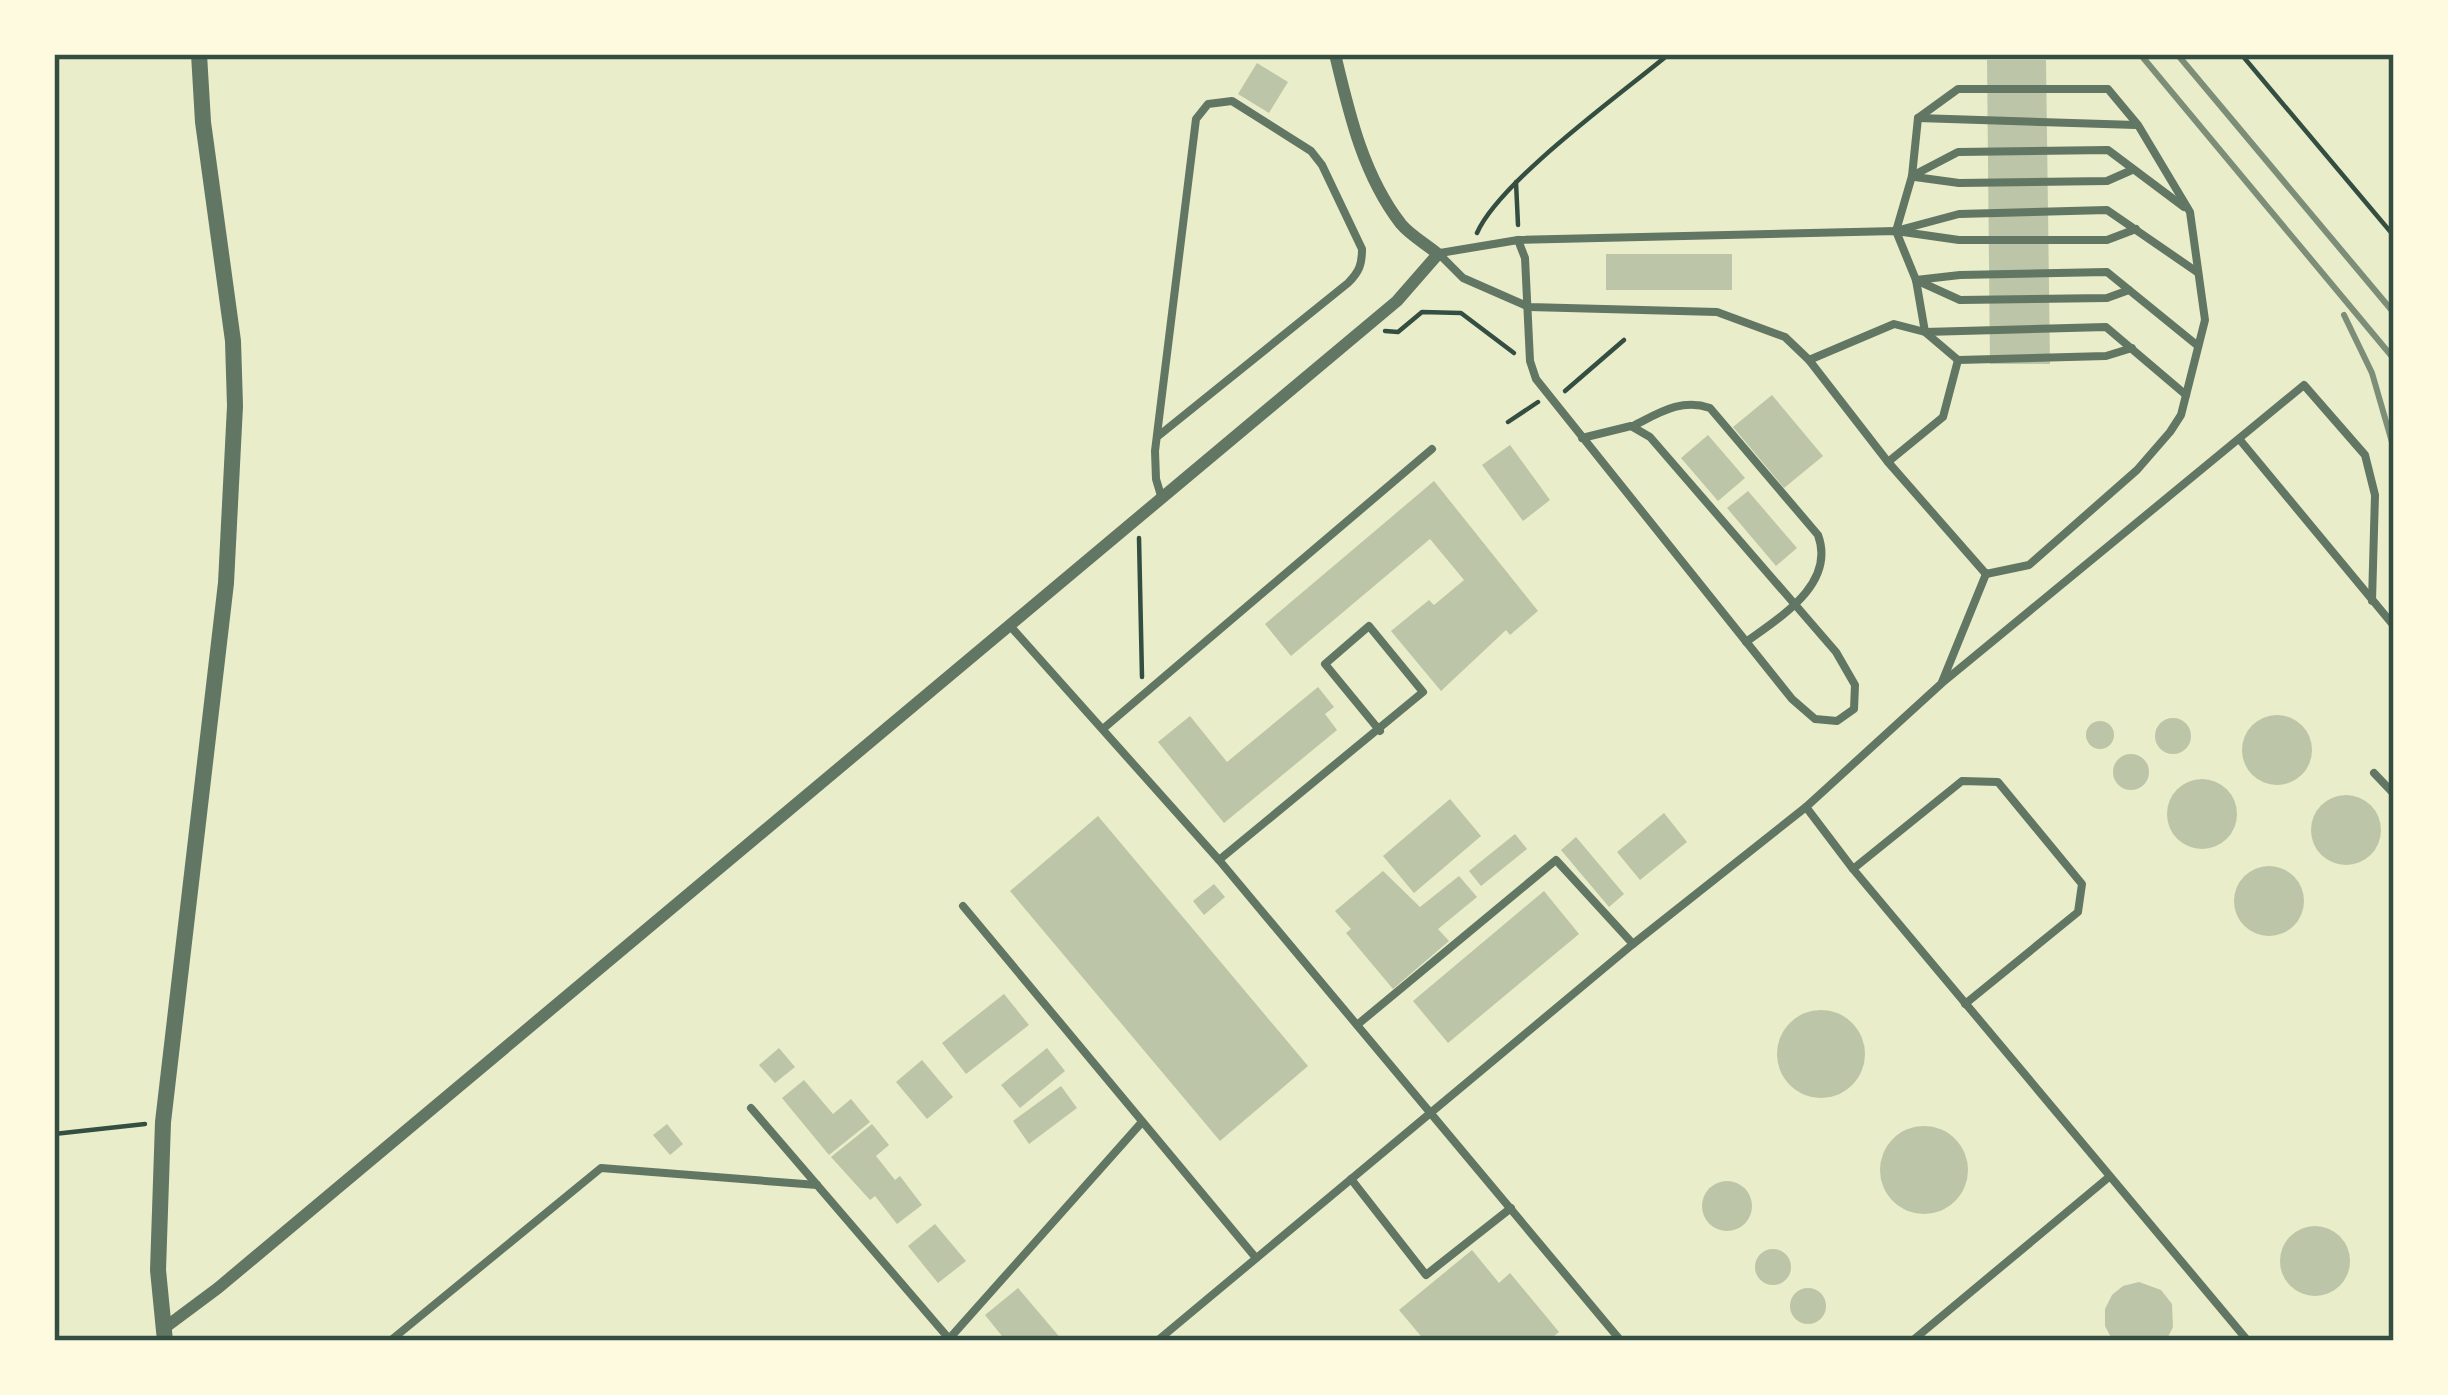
<svg xmlns="http://www.w3.org/2000/svg" width="2448" height="1395" viewBox="0 0 2448 1395" font-family="'Public Sans',sans-serif">
  <style>
    .building { fill: #bcc5a7 }
    .lines { fill: none; stroke-linecap: round; stroke-linejoin: round }
    .path { stroke: #344e41; stroke-width: 4.5 }
    .service { stroke: #617663; stroke-width: 8 }
    .minor { stroke: #617663; stroke-width: 12 }
    .tertiary { stroke: #617663; stroke-width: 16 }
    .rail { stroke: #7c8e77; stroke-width: 6 }
    .neatline { fill: none; stroke: #344e41; stroke-width: 4.5 }
  </style>
  <rect width="100%" height="100%" fill="#e9edc9"/>
  <g class="building">
    <polygon points="1987,60 2046,60 2050,364 1990,364"/>
    <polygon points="1257,63 1288,82 1269,113 1238,94"/>
    <rect x="1606" y="254" width="126" height="36"/>
    <polygon points="1772,395 1823,456 1784,488 1733,427"/>
    <polygon points="1708,435 1745,478 1718,501 1681,458"/>
    <polygon points="1510,445 1550,500 1523,521 1482,465"/>
    <polygon points="1434,481 1538,611 1510,635 1506,630 1441,691 1391,631 1429,600 1434,605 1464,580 1430,539 1291,656 1265,624"/>
    <polygon points="1748,491 1797,548 1776,566 1727,508"/>
    <polygon points="1318,687 1334,707 1325,714 1337,730 1224,823 1158,742 1190,716 1227,762"/>
    <circle cx="2277" cy="750" r="35"/>
    <circle cx="2173" cy="736" r="18"/>
    <circle cx="2100" cy="735" r="14"/>
    <circle cx="2131" cy="772" r="18"/>
    <circle cx="2202" cy="814" r="35"/>
    <circle cx="2346" cy="830" r="35"/>
    <polygon points="1450,799 1481,836 1414,893 1383,856"/>
    <polygon points="1664,813 1687,842 1640,880 1617,852"/>
    <polygon points="1098,816 1308,1066 1220,1141 1010,891"/>
    <polygon points="1515,834 1527,849 1481,886 1469,871"/>
    <polygon points="1576,837 1624,894 1609,907 1561,850"/>
    <circle cx="2269" cy="901" r="35"/>
    <polygon points="1383,871 1420,907 1459,876 1477,897 1438,929 1449,941 1393,989 1346,933 1351,929 1335,911"/>
    <polygon points="1214,884 1225,897 1204,915 1193,901"/>
    <polygon points="1544,891 1579,934 1448,1043 1413,1001"/>
    <polygon points="1004,994 1029,1025 966,1074 942,1043"/>
    <circle cx="1821" cy="1054" r="44"/>
    <polygon points="779,1048 795,1067 775,1083 759,1065"/>
    <polygon points="1047,1048 1065,1071 1020,1108 1001,1085"/>
    <polygon points="922,1060 953,1097 927,1119 896,1082"/>
    <polygon points="804,1080 833,1114 851,1099 870,1122 829,1155 782,1098"/>
    <polygon points="1061,1086 1077,1108 1029,1144 1013,1121"/>
    <polygon points="667,1124 683,1144 670,1155 653,1135"/>
    <polygon points="872,1124 889,1145 876,1156 895,1180 900,1176 922,1205 897,1224 875,1196 870,1200 831,1157"/>
    <circle cx="1924" cy="1170" r="44"/>
    <circle cx="1727" cy="1206" r="25"/>
    <polygon points="935,1224 966,1261 938,1283 908,1246"/>
    <circle cx="2315" cy="1261" r="35"/>
    <circle cx="1773" cy="1267" r="18"/>
    <polygon points="1472,1250 1499,1283 1510,1273 1559,1332 1548,1341 1425,1341 1399,1310"/>
    <polygon points="2139,1282 2161,1290 2172,1304 2173,1327 2166,1341 2113,1341 2105,1326 2105,1309 2112,1295 2123,1286"/>
    <polygon points="1018,1288 1063,1341 1006,1341 985,1315"/>
    <circle cx="1808" cy="1306" r="18"/>
  </g>
  <g class="lines">
    <g class="path">
      <polyline points="2241,54 2394,236"/>
      <polyline points="1516,182 1518,225"/>
      <path d="M 1477,233 C 1500,181 1621,94 1669,54"/>
      <polyline points="1385,331 1398,332 1422,312 1461,313 1514,353"/>
      <polyline points="1565,391 1624,340"/>
      <polyline points="1508,422 1538,402"/>
      <polyline points="1139,538 1142,677"/>
      <polyline points="54,1134 145,1124"/>
    </g>
    <g class="service">
      <polyline points="1918,118 2136,125"/>
      <polyline points="1912,176 1958,152 2108,150 2184,207"/>
      <polyline points="1915,177 1959,183 2107,181 2132,170"/>
      <polyline points="1903,229 1959,214 2107,210 2197,272"/>
      <polyline points="1518,240 1525,258 1530,361 1536,379 1792,699 1815,719 1837,721 1854,709 1855,685 1836,652 1650,437 1631,426 1582,438"/>
      <polyline points="1440,253 1518,240 1896,231 1959,240 2107,240 2136,229"/>
      <polyline points="1439,254 1463,278 1529,307 1717,312 1785,337 1809,360 1888,462 1986,574 2029,565 2137,470 2170,432 2181,415 2205,320 2190,212 2138,125 2108,89 1958,89 1918,118 1912,176 1896,231 1916,280 1925,332 1958,360 2106,356 2132,348"/>
      <polyline points="1916,280 1960,275 2107,272 2198,346"/>
      <polyline points="1916,280 1960,300 2107,298 2129,290"/>
      <polyline points="1809,360 1894,324 1925,332 2106,327 2186,395"/>
      <path d="M 1633,426 C 1659,413 1681,398 1710,408 L 1818,535 C 1836,584 1780,617 1746,642"/>
      <path d="M 1157,437 L 1348,283 C 1359,272 1362,265 1362,249 L 1322,165 L 1311,151 L 1232,101 L 1208,104 L 1196,119 L 1155,451 L 1156,479 L 1162,499"/>
      <polyline points="2240,440 2394,626"/>
      <polyline points="1888,462 1943,417 1958,360"/>
      <polyline points="1011,627 1219,860 1621,1341"/>
      <polyline points="1942,682 1986,574"/>
      <polyline points="1104,728 1432,449"/>
      <polyline points="2374,773 2394,794"/>
      <polyline points="1806,807 1853,869 2248,1341"/>
      <polyline points="1219,860 1423,692 1369,626 1325,664 1380,731"/>
      <polyline points="1853,869 1962,781 1998,782 2082,884 2078,912 1965,1004"/>
      <polyline points="963,906 1256,1258"/>
      <polyline points="1357,1025 1556,860 1633,944"/>
      <polyline points="751,1108 951,1341"/>
      <polyline points="1351,1179 1426,1275 1511,1208"/>
      <polyline points="949,1339 1142,1122"/>
      <polyline points="390,1341 601,1168 817,1185"/>
      <polyline points="1157,1341 1633,944 1806,807 1942,683 2304,385 2365,455 2375,495 2372,601"/>
      <polyline points="1912,1341 2109,1177"/>
    </g>
    <path class="minor" d="M 163,1329 L 218,1288 L 1397,301 L 1438,254 C 1426,244 1410,235 1401,224 C 1363,175 1349,113 1335,54"/>
    <polyline class="tertiary" points="165,1341 158,1270 163,1122 226,583 235,406 233,341 203,122 199,54"/>
    <g class="rail">
      <polyline points="2140,54 2394,359"/>
      <polyline points="2177,54 2394,313"/>
      <polyline points="2344,315 2372,373 2394,449"/>
      <polyline points="2393,1311 2394,1310"/>
    </g>
  </g>
  <rect width="2448" height="1395" fill="none" stroke="#fefae0" stroke-width="114"/>
  <rect x="57" y="57" width="2334" height="1281" class="neatline"/>
</svg>
